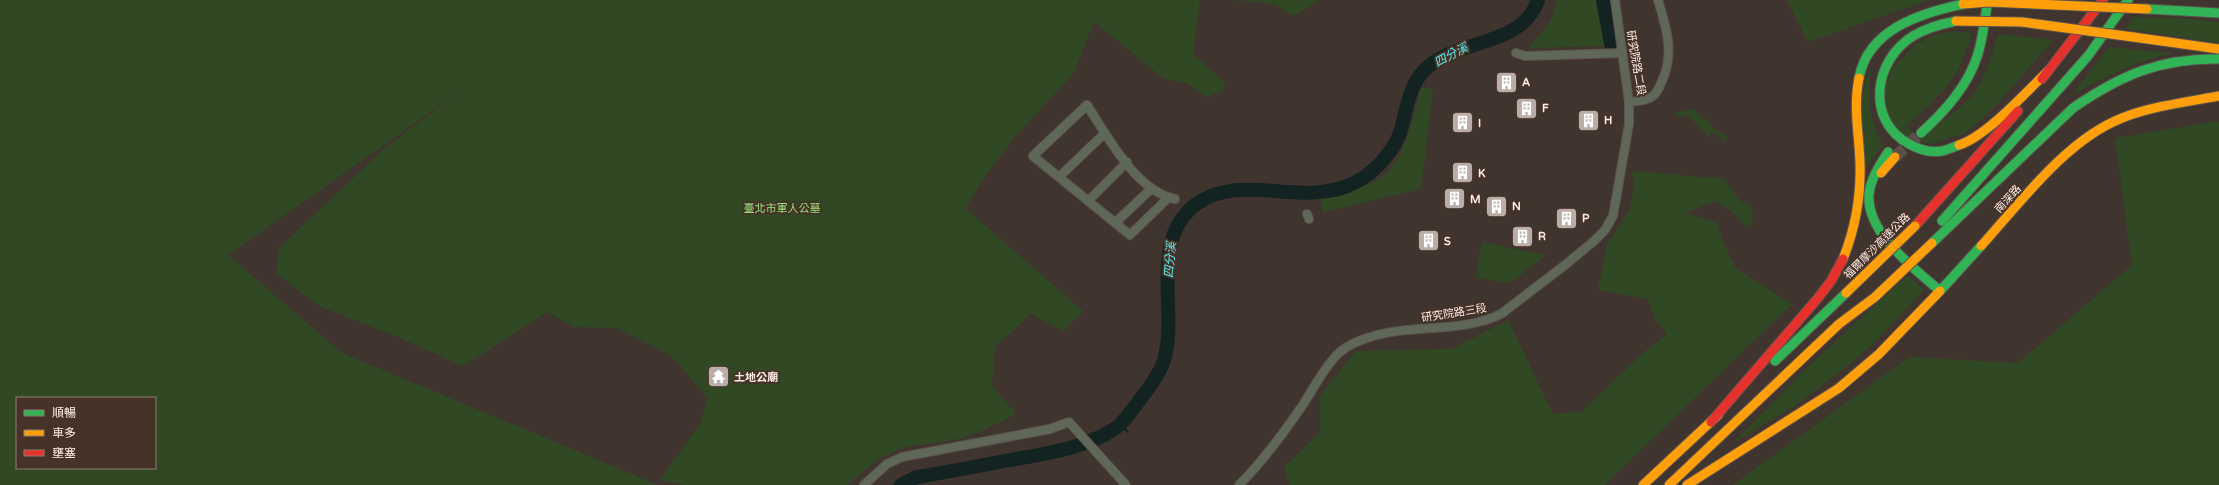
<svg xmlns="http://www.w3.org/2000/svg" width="2219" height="485" viewBox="0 0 2219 485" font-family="'Varela Round','Noto Sans TC',sans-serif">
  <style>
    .green { fill: #304924; fill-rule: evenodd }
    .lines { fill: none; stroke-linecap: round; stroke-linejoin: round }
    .stream { stroke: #122322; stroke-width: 2.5 }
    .river { stroke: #122322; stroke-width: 14 }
    .secondary-tunnel { stroke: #5c504a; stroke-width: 12; stroke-dasharray: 12 6; stroke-linecap: butt }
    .street-casing { stroke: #5c524d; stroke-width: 10 }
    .fast-casing { stroke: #5c524d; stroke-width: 11 }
    .slow-casing { stroke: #5c524d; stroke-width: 11 }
    .jam-casing { stroke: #5c524d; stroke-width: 11 }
    .street { stroke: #5f6858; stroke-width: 8 }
    .fast { stroke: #30b455; stroke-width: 9 }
    .slow { stroke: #ff9f0a; stroke-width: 9 }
    .jam { stroke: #e5322d; stroke-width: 9 }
    .slow-bridge-casing { stroke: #5c524d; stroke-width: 11; stroke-linecap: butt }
    .slow-bridge { stroke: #ff9f0a; stroke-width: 9 }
    .labels { text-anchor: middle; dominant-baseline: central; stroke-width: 4; stroke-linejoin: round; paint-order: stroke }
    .street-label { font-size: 11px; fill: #fbede6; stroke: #473227 }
    .poi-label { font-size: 11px; font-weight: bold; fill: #fbede6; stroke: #473227; text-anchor: start }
    .park-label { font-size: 11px; fill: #95e17b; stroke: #473227 }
    .water-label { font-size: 12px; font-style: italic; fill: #59edf1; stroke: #473227 }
  </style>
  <rect width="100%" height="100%" fill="#40342e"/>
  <g class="green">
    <path d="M 0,0 L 1200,0 L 1193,54 L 1225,83 L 1222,91 L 1207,97 L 1188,84 L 1163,78 L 1094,22 L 1074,73 L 1014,138 L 981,182 L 966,209 L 1083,311 L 1063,331 L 1031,314 L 995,347 L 992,385 L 1016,414 C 995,425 972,437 948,441 C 932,444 916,444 900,449 C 879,456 863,471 847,485 L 686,485 L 660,480 L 700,424 L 708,398 L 670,355 L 617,328 L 574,327 L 547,312 L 463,366 L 400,338 L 319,306 L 276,273 L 279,248 L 385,148 L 466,87 L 228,255 L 342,353 L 658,485 L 0,485 ZM 17,398 L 155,398 L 155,468 L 17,468 Z"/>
    <polygon points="1235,0 1320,0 1293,16 1274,4"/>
    <polygon points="1558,0 1612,0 1616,46 1529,48 1550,22"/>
    <polygon points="1787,0 1929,0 1808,42"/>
    <polygon points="2133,17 2182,18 2219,22 2219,43 2126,29"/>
    <path d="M 1955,31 L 1972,34 L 1959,68 L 1945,89 L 1906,127 L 1920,137 C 1936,127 1964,106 1975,92 C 1987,75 1992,53 1998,34 L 2053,40 L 2000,101 L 1980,121 L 1963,134 L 1930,144 L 1906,138 L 1890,122 L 1884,91 L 1892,69 L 1915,45 L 1934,35 Z"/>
    <path d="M 2109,47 L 2173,53 C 2137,61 2103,77 2071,96 Z"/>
    <path d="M 1871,69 C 1868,102 1868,115 1883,145 L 1866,167 C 1863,136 1855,98 1871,69 Z"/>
    <path d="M 1421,88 L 1433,88 L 1421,189 L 1323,212 L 1321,199 C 1340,193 1365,189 1382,177 C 1407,159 1412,116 1421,88 Z"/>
    <polygon points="1693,109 1718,131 1728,136 1725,141 1711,131 1708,137 1688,115 1678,117 1675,113"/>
    <polygon points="2219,121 2219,485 1733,485 1909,357 2018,363 2132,265 2115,138"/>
    <polygon points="1632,171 1724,179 1740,201 1751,206 1753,218 1751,228 1744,224 1732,211 1715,201 1685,213 1717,223 1723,242 1736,269 1792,304 1605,485 1290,485 1284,467 1320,433 1320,396 1356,351 1452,349 1508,320 1553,414 1581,412 1644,352 1667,334 1655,320 1648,299 1598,290 1607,244 1629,211 1634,190"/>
    <polygon points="1482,242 1546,255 1510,283 1476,278"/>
    <polygon points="1908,275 1924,290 1876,341 1846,367 1796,405 1733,443 1810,365"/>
  </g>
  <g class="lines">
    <polyline class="stream" points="1121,424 1127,431"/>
    <g class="river">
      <polyline points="1603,0 1611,44"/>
      <path d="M 901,485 L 917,477 C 948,472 979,466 1010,460 C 1044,454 1082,449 1113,430 C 1124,423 1131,411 1139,401 C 1148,389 1158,377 1163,363 C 1180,313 1147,243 1195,205 C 1241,170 1303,210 1356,182 C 1374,173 1393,152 1400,133 C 1406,114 1408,90 1421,74 C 1453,36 1521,50 1538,0"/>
    </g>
    <polyline class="secondary-tunnel" points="1895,157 1921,133"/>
    <defs>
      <g id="street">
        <polyline points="1516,53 1525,56 1621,53"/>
        <path d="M 1629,102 C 1638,101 1649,101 1655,94 C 1658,91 1660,85 1662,81 C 1675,53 1666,27 1658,0"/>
        <polyline points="1059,177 1105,133"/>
        <path d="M 1168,198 L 1130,235 L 1033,156 L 1087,105 C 1107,136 1136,191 1175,199"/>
        <polyline points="1088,201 1127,162"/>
        <polyline points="1307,214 1309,219"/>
        <polyline points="1115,223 1151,189"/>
        <polyline points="864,485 887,464 902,457 1050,429 1069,422 1126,485"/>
        <path d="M 1239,485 C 1262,462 1283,434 1302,406 C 1312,391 1321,373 1334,358 C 1342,348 1355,342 1367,338 C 1410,323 1460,334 1501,314 L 1565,265 L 1594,241 L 1605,230 L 1613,216 L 1629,124 L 1629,102 L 1615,0"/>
      </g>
      <g id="fast">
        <polyline points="2147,9 2219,13"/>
        <path d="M 1956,21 C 1941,24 1926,28 1913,36 C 1874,60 1865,120 1909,144 C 1918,149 1931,153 1942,151 C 1947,150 1954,147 1959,145"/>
        <path d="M 1859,78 C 1868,29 1921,13 1963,4"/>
        <path d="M 1921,133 C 1945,111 1968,86 1978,54 C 1983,37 1985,18 1988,0"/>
        <path d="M 1888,152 C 1880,165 1871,178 1869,194 C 1866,233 1914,268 1940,291 L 1981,246"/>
        <polyline points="1942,221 2088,56 2128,0"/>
        <path d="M 1932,243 L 2073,108 C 2121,75 2160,58 2219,59"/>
        <polyline points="1775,361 1846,293"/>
      </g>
      <g id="slow">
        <polyline points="2133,37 2219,49"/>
        <path d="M 1959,145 C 1987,136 2026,92 2048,71"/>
        <polyline points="1881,173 1895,157"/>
        <path d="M 1981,246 C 2021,202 2066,140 2122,118 C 2153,106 2186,102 2219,96"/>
        <path d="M 1843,259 C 1855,229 1861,196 1860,163 C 1859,134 1853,107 1859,78"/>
        <polyline points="1643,485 1718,415"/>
        <polyline points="1669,485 1839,324"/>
        <polyline points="1687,485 1839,388 1879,354 1940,291"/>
      </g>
      <g id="jam">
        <polyline points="2042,79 2103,0"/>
        <polyline points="1915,226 2018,111"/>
        <polyline points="1711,422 1818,298 1831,281 1843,259"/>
      </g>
    </defs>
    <use href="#street" class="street-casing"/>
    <use href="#fast" class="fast-casing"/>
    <use href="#slow" class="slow-casing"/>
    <use href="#jam" class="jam-casing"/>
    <use href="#street" class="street"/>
    <use href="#fast" class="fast"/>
    <use href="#slow" class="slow"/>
    <use href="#jam" class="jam"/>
    <defs>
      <g id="slow-bridge">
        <polyline points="1963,4 1989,2 2147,9"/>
        <polyline points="1956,21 2022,22 2133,37"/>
        <polyline points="1846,293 1915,226"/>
        <polyline points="1839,324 1875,297 1932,243"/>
      </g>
    </defs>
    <use href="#slow-bridge" class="slow-bridge-casing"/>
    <use href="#slow-bridge" class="slow-bridge"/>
  </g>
  <defs>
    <symbol id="building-square" viewBox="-11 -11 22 22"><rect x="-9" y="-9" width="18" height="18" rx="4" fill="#baaca6" stroke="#473227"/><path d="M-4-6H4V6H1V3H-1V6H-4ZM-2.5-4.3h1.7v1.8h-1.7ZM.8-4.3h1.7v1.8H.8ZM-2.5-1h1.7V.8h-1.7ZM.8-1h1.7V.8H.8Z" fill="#fff"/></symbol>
    <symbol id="temple-square" viewBox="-11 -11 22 22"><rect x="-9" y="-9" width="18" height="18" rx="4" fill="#baaca6" stroke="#473227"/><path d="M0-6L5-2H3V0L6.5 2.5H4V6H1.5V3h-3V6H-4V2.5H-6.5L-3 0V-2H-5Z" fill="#fff"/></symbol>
  </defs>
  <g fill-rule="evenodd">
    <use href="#building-square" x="1494" y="70" width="25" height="25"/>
    <use href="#building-square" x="1514" y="96" width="25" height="25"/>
    <use href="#building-square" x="1576" y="108" width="25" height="25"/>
    <use href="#building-square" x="1450" y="110" width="25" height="25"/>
    <use href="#building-square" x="1450" y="160" width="25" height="25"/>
    <use href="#building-square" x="1442" y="186" width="25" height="25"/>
    <use href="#building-square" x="1484" y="194" width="25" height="25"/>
    <use href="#building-square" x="1554" y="206" width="25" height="25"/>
    <use href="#building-square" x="1510" y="224" width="25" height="25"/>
    <use href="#building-square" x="1416" y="228" width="25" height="25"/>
    <use href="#temple-square" x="706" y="364" width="25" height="25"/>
  </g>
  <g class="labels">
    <g class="street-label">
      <text transform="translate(1636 63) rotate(80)">研究院路二段</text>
      <text transform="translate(2008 199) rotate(-48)">南深路</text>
      <text transform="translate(1877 246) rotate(-45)">福爾摩沙高速公路</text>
      <text transform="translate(1454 313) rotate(-9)">研究院路三段</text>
    </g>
    <g class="poi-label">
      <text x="1522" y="82">A</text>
      <text x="1542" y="108">F</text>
      <text x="1604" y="120">H</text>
      <text x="1478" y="123">I</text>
      <text x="1478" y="173">K</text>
      <text x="1470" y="199">M</text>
      <text x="1512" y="206">N</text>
      <text x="1582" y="218">P</text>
      <text x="1538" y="236">R</text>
      <text x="1444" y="241">S</text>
      <text x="734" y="377">土地公廟</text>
    </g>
    <g class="park-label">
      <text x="782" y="208">臺北市軍人公墓</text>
    </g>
    <g class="water-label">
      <text transform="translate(1451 55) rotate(-28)">四分溪</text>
      <text transform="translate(1170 260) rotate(-85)">四分溪</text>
    </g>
  </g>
  <rect x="16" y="397" width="140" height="72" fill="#473227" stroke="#8f7d73"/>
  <rect x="24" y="410" width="20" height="6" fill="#30b455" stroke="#8f7d73"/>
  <text x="52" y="417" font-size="12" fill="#fbede6">順暢</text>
  <rect x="24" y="430" width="20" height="6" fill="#ff9f0a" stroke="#8f7d73"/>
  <text x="52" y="437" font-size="12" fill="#fbede6">車多</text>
  <rect x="24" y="450" width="20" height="6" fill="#e5322d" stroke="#8f7d73"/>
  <text x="52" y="457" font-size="12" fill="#fbede6">壅塞</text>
</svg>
